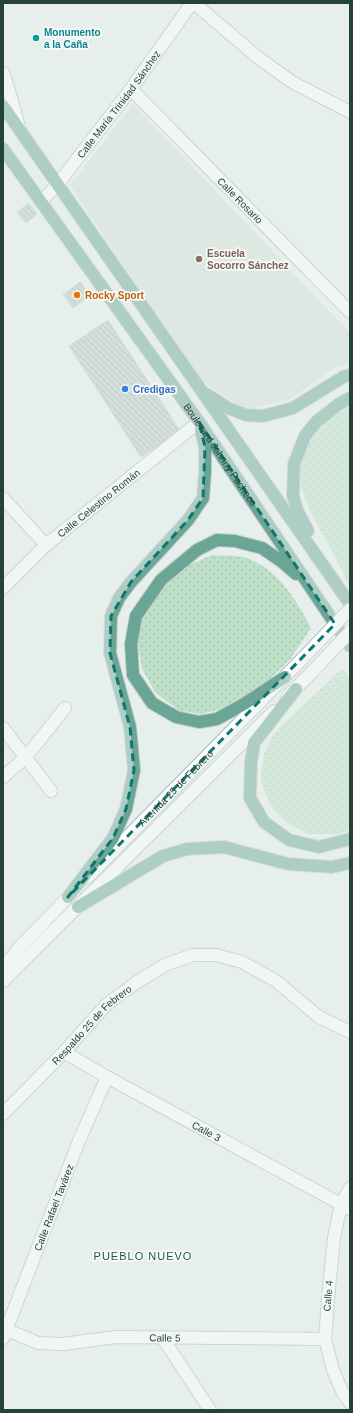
<svg xmlns="http://www.w3.org/2000/svg" width="353" height="1413" viewBox="0 0 353 1413" font-family="Helvetica,sans-serif">
  <style>
    .built { fill: #d4dfda }
    .grass { fill: url(#grass-dots) }
    .building { fill: url(#building-back-hatch); stroke: #b8c9c2 }
    .lines { fill: none; stroke-linecap: round; stroke-linejoin: round }
    .minor-casing { stroke: #a8b8b2; stroke-width: 14 }
    .secondary-casing { stroke: #a4bbb3; stroke-width: 14 }
    .primary-casing { stroke: #c2cac8; stroke-width: 14 }
    .minor { stroke: #fff; stroke-width: 12 }
    .secondary { stroke: #fff; stroke-width: 12 }
    .primary { stroke: #6aa596; stroke-width: 12 }
    .secondary-bridge-casing { stroke: #a4bbb3; stroke-width: 14; stroke-linecap: butt }
    .secondary-bridge { stroke: #fff; stroke-width: 12 }
    .marked { fill: none; stroke: #0f766e; stroke-width: 3; stroke-dasharray: 8 5; stroke-linejoin: round }
    .culture-dot { fill: #0f9aa8; stroke: #f7fbf9; stroke-width: 1.5 }
    .education-dot { fill: #8d6e63; stroke: #f7fbf9; stroke-width: 1.5 }
    .food-dot { fill: #e8710a; stroke: #f7fbf9; stroke-width: 1.5 }
    .shop-dot { fill: #3f7fe0; stroke: #f7fbf9; stroke-width: 1.5 }
    .labels { text-anchor: middle; dominant-baseline: central; stroke-width: 3.5; stroke-linejoin: round; paint-order: stroke }
    .culture-label { font-size: 10px; font-weight: bold; fill: #0d838f; stroke: #f7fbf9; text-anchor: start }
    .street-label { font-size: 10px; fill: #24423a; stroke: #f7fbf9 }
    .education-label { font-size: 10px; font-weight: bold; fill: #785e54; stroke: #f7fbf9; text-anchor: start }
    .food-label { font-size: 10px; font-weight: bold; fill: #c56008; stroke: #f7fbf9; text-anchor: start }
    .shop-label { font-size: 10px; font-weight: bold; fill: #366cbe; stroke: #f7fbf9; text-anchor: start }
    .neighbourhood-label { font-size: 11px; letter-spacing: 1px; fill: #1f5548; stroke: #f7fbf9 }
  </style>
  <defs>
    <pattern id="grass-dots" width="8" height="8" patternUnits="userSpaceOnUse"><rect width="8" height="8" fill="#bfe0c8"/><path d="M2 2h.1M6 6h.1" fill="none" stroke="#a4c1ad" stroke-width="1.8" stroke-linecap="round"/></pattern>
    <pattern id="building-back-hatch" width="6" height="6" patternUnits="userSpaceOnUse"><rect width="6" height="6" fill="#bbcac4"/><path d="M-1 5l2 2M0 0l6 6M5-1l2 2" fill="none" stroke="#98a6a0"/></pattern>
  </defs>
  <rect width="100%" height="100%" fill="#e6efeb"/>
  <polygon class="built" points="133,104 350,333 350,363 334,368 289,400 250,408 232,402 197,378 70,185"/>
  <g class="grass">
    <path d="M 350,408 L 350,584 L 349,585 C 341,569 334,554 325,539 C 305,502 287,475 314,435 C 323,423 335,413 350,408 Z"/>
    <path d="M 212,555 C 222,556 234,555 243,557 C 277,567 296,599 311,628 L 291,658 L 269,680 L 246,697 L 224,709 L 200,714 L 178,710 L 156,693 L 142,669 L 137,640 L 141,612 L 165,583 L 187,566 Z"/>
    <polygon points="342,669 350,678 350,830 339,834 308,834 288,824 272,808 263,788 261,776 264,754 274,734 284,723"/>
  </g>
  <g class="building">
    <polygon points="29,203 37,214 26,223 17,212"/>
    <polygon points="80,282 90,295 73,308 63,295"/>
    <polygon points="108,320 180,431 141,457 69,346"/>
  </g>
  <g class="lines">
    <defs>
      <g id="minor">
        <polyline points="194,3 256,56 292,82 350,112"/>
        <polyline points="3,73 10,94 19,127"/>
        <path id="s1" d="M 131,89 L 350,312"/>
        <path id="s2" d="M 41,202 L 57,185 L 131,89 L 192,3"/>
        <polyline points="3,498 46,545"/>
        <path id="s3" d="M 3,588 L 46,545 L 199,422"/>
        <polyline points="3,728 51,791"/>
        <polyline points="3,777 26,757 65,708"/>
        <path id="s4" d="M 64,1052 L 107,1077 L 350,1209"/>
        <path id="s5" d="M 3,1114 L 64,1052 L 106,1005 L 137,982 L 165,965 L 193,955 L 216,955 L 242,962 L 276,981 L 319,1017 L 350,1032"/>
        <polyline points="350,1188 341,1204 334,1238 329,1288 325,1339 333,1370 342,1391 350,1403"/>
        <path id="s6" d="M 7,1330 L 38,1343 L 63,1344 L 116,1337 L 325,1339"/>
        <polyline points="162,1337 210,1410"/>
        <path id="s7" d="M 3,1338 L 79,1141 L 107,1077"/>
      </g>
      <g id="secondary">
        <polyline points="288,696 311,673"/>
        <path id="s8" d="M 88,877 L 301,660"/>
        <polyline points="3,968 19,948 75,890"/>
        <polyline points="3,981 274,711"/>
      </g>
      <g id="primary">
        <polyline points="3,106 350,604"/>
        <path id="s9" d="M 3,149 L 199,422 L 350,646"/>
        <polyline points="208,395 228,408 246,415 263,416 293,408 343,377 350,375"/>
        <polyline points="308,531 298,512 293,496 294,464 305,436 316,422 339,404 350,398"/>
        <polyline points="285,677 244,704 217,719 199,722 176,717 152,703 133,675 131,644 136,616 161,580 197,550 217,540 235,541 262,548 281,561 296,574"/>
        <polyline points="296,689 254,743 251,762 250,798 264,822 289,840 319,847 350,839"/>
        <polyline points="68,897 113,838 126,809 134,770 130,727 110,653 111,616 119,598 131,582 188,520 203,498 205,472 205,447 201,431"/>
        <polyline points="78,907 163,856 187,849 224,847 288,864 332,867 350,863"/>
      </g>
    </defs>
    <use href="#minor" class="minor-casing"/>
    <use href="#secondary" class="secondary-casing"/>
    <use href="#primary" class="primary-casing"/>
    <use href="#minor" class="minor"/>
    <use href="#secondary" class="secondary"/>
    <use href="#primary" class="primary"/>
    <defs>
      <g id="secondary-bridge">
        <polyline points="301,660 350,609"/>
        <polyline points="311,673 350,632"/>
      </g>
    </defs>
    <use href="#secondary-bridge" class="secondary-bridge-casing"/>
    <use href="#secondary-bridge" class="secondary-bridge"/>
  </g>
  <path d="M0 0H353V1413H0ZM 199,422 L 335,624 L 68,897 L 113,838 L 126,809 L 134,770 L 130,727 L 110,653 L 111,616 L 131,582 L 188,520 L 203,498 L 205,447 Z" fill="#e6efeb" fill-opacity=".55" fill-rule="evenodd"/>
  <path class="marked" d="M 199,422 L 335,624 L 68,897 L 113,838 L 126,809 L 134,770 L 130,727 L 110,653 L 111,616 L 131,582 L 188,520 L 203,498 L 205,447 Z"/>
  <circle class="culture-dot" cx="36" cy="38" r="4"/>
  <circle class="education-dot" cx="199" cy="259" r="4"/>
  <circle class="food-dot" cx="77" cy="295" r="4"/>
  <circle class="shop-dot" cx="125" cy="389" r="4"/>
  <g class="labels">
    <g class="culture-label">
      <text x="44" y="32">Monumento<tspan x="44" dy="12">a la Caña</tspan></text>
    </g>
    <g class="street-label">
      <text stroke="none"><textPath href="#s2" startOffset="125">Calle María Trinidad Sánchez</textPath></text>
      <text stroke="none"><textPath href="#s1" startOffset="156">Calle Rosario</textPath></text>
      <text stroke="none"><textPath href="#s9" startOffset="375">Boulevard Johnny Pacheco</textPath></text>
      <text stroke="none"><textPath href="#s3" startOffset="128">Calle Celestino Román</textPath></text>
      <text stroke="none"><textPath href="#s8" startOffset="125">Avenida 25 de Febrero</textPath></text>
      <text stroke="none"><textPath href="#s5" startOffset="126">Respaldo 25 de Febrero</textPath></text>
      <text stroke="none"><textPath href="#s4" startOffset="163">Calle 3</textPath></text>
      <text stroke="none"><textPath href="#s7" startOffset="140">Calle Rafael Tavárez</textPath></text>
      <text transform="translate(328 1296) rotate(-85)">Calle 4</text>
      <text stroke="none"><textPath href="#s6" startOffset="161">Calle 5</textPath></text>
    </g>
    <g class="education-label">
      <text x="207" y="253">Escuela<tspan x="207" dy="12">Socorro Sánchez</tspan></text>
    </g>
    <g class="food-label">
      <text x="85" y="295">Rocky Sport</text>
    </g>
    <g class="shop-label">
      <text x="133" y="389">Credigas</text>
    </g>
    <g class="neighbourhood-label">
      <text x="143" y="1256">PUEBLO NUEVO</text>
    </g>
  </g>
  <rect width="353" height="1413" fill="none" stroke="#24423a" stroke-width="8"/>
</svg>
